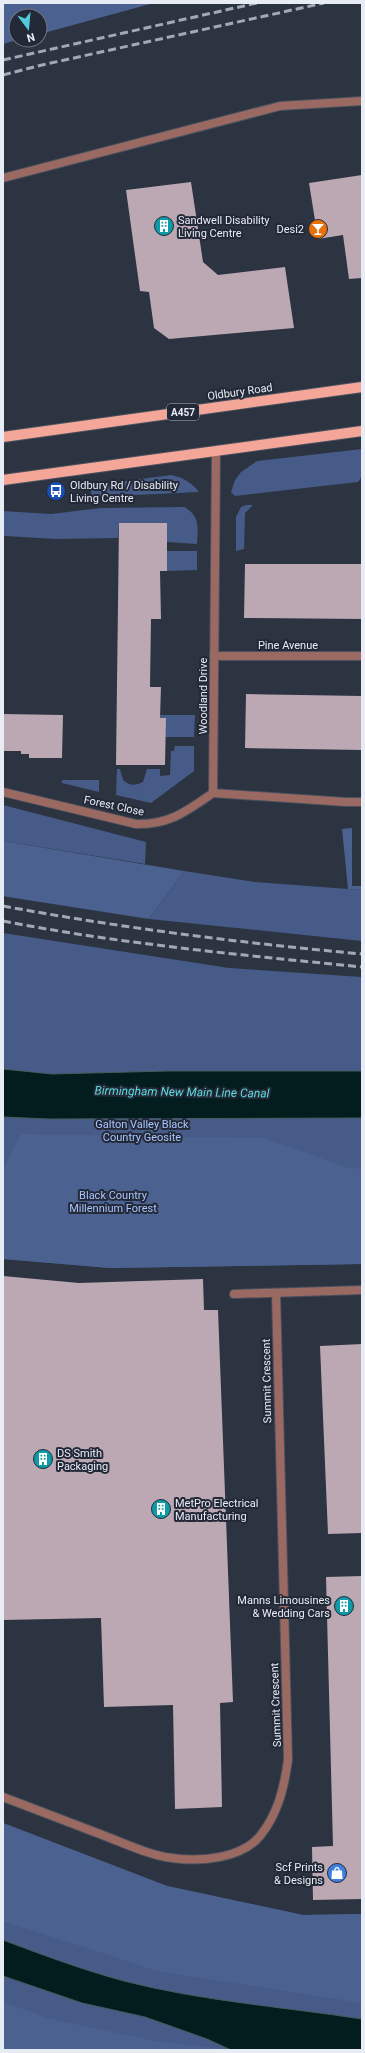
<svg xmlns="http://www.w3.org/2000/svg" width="365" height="2053" viewBox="0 0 365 2053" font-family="Roboto,sans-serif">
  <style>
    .green { fill: #465b87 }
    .forest { fill: #4b6190 }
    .water { fill: #031d1e; stroke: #475b5e }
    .building { fill: #bba8b3 }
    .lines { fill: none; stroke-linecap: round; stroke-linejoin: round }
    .street-casing { stroke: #4a515e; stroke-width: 10 }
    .primary-casing { stroke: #4a515e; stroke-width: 12 }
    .street { stroke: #9a6a62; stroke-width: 8 }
    .primary { stroke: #f4a698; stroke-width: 10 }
    .rail { stroke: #a3a9b4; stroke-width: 3; stroke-dasharray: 8 4; stroke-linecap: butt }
    .labels { text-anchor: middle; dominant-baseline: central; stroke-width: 4; stroke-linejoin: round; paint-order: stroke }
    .shield { fill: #232937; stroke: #acb2bc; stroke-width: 1 }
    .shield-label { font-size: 10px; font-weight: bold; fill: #e7ecf5 }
    .poi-label { font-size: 11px; fill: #e7ecf5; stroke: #232937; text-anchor: start }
    .street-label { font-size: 11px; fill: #e7ecf5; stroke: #232937 }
    .park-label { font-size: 11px; fill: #a8c5ff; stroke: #232937 }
    .water-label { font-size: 12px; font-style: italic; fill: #5edbdf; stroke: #232937 }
  </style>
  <rect width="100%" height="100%" fill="#2c3341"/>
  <g class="green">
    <polygon points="362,449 362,476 358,482 235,496 231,492 235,480 241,472 257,461"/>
    <path d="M 171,475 C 183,477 192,483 199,492 L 92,497 L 90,486 Z"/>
    <polygon points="246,505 253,505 245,513 244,549 236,551 236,517 241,507"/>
    <path d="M 184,507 C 200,515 198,528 197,544 L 167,542 L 167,523 L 119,523 L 118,538 L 56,539 L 5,536 L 3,534 L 3,511 L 51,514 L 101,508 Z"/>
    <polygon points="167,551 197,551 197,570 167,571"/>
    <polygon points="117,715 195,715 194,737 165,737 165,718 117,717"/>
    <path d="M 175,746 L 194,746 L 194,771 L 151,803 L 116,795 L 117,769 L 120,769 L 123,780 C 130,786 135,786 143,782 L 147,769 L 160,769 L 160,776 L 170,775 L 171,751 L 174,751 Z"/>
    <polygon points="62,780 99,780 99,792 62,783"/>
    <polygon points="3,805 146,842 145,864 3,841"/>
    <polygon points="184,871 255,882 362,890 362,941 149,919"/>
    <polygon points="3,933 229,968 362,977 362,1264 110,1268 3,1259"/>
    <polygon points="3,1823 167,1886 303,1915 362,1914 362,2050 3,2050"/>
  </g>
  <g class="forest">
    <polygon points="3,3 154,3 40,34 40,16 16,16 17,40 3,44"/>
    <polygon points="352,828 352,886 362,886 362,890 348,889 342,829"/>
    <polygon points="3,841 184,871 149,919 8,897 3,896"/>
    <polygon points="21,1134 263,1138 352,1169 362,1167 362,1264 110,1268 3,1259 3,1169"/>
    <polygon points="3,1823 167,1886 303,1915 362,1914 362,2003 157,1971 3,1921"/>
    <polygon points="3,2002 51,2019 155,2041 234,2050 3,2050"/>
  </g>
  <g class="water">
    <polygon points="3,1069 52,1074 168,1071 362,1071 362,1118 49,1119 3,1117"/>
    <path d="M 3,1940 C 43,1955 83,1970 124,1981 C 201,2001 284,2007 362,2019 L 362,2050 L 231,2050 L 207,2039 L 145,2017 L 82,2003 L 3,1976 Z"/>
  </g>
  <g class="building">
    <polygon points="362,175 362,278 349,279 343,235 318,239 309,183"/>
    <polygon points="191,182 203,262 218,275 285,267 294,328 169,339 154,328 149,292 140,291 126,190"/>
    <polygon points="119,523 167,523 167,571 160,571 161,619 151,619 150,687 161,687 160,718 166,718 165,765 116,765"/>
    <polygon points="245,564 362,564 362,619 244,618"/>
    <polygon points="246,694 362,696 362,750 245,748"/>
    <polygon points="3,714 63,715 62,758 29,758 29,754 21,754 21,751 3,751"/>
    <polygon points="3,1276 79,1283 203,1279 204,1310 218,1310 233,1702 220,1703 222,1807 175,1809 173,1705 104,1707 101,1618 3,1620"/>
    <polygon points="362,1344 362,1533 328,1534 320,1346"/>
    <polygon points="362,1576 362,1899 313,1900 312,1847 333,1846 326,1577"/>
  </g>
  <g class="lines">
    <defs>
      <g id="street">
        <polyline points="3,178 280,106 362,101"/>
        <polyline points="216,451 213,793 346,802 362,802"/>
        <polyline points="214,656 362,656"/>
        <path d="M 3,792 L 136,824 C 169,825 187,811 213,793"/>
        <polyline points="234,1294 362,1290"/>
        <path d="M 3,1797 C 37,1810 71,1823 105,1836 C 126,1844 149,1855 172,1858 C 199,1862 241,1859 260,1836 C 278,1814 284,1788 288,1760 L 276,1293"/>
      </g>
      <g id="primary">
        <polyline points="3,437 362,387"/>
        <polyline points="3,480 362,431"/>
      </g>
    </defs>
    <use href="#street" class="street-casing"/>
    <use href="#primary" class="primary-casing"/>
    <use href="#street" class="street"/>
    <use href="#primary" class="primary"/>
    <g class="rail">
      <polyline points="3,60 257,3"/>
      <polyline points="3,75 42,65 324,3"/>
      <path d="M 3,906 C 122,928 242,943 362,954"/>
      <path d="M 3,921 C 121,944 242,955 362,967"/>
    </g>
  </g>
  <defs>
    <symbol id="building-disc" viewBox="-11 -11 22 22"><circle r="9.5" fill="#0f9aa8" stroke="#232937"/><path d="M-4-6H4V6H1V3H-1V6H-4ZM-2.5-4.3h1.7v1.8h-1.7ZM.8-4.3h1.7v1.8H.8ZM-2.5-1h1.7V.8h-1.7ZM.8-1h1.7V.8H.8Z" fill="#fff"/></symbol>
    <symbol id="bar-disc" viewBox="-11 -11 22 22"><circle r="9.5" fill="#e8710a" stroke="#232937"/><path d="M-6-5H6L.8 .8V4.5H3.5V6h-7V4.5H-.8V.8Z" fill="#fff"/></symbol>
    <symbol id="bus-disc" viewBox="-11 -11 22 22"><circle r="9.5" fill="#1a4fb4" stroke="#232937"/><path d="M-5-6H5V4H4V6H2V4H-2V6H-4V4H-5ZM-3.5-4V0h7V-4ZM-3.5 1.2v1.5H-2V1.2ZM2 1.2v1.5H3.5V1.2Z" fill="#fff"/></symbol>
    <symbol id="shop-disc" viewBox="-11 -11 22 22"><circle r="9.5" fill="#3f7fe0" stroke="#232937"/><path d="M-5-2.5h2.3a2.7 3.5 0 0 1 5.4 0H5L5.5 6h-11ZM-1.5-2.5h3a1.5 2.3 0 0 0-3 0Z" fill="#fff"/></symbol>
  </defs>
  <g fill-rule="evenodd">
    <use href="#building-disc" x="153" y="215" width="22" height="22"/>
    <use href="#bar-disc" x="307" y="218" width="22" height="22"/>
    <use href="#bus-disc" x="45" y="480" width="22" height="22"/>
    <use href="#building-disc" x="32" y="1448" width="22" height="22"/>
    <use href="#building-disc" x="150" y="1498" width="22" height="22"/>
    <use href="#building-disc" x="333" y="1595" width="22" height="22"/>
    <use href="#shop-disc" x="326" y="1862" width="22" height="22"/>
  </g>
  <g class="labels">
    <rect class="shield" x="167" y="404" width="32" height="16" rx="3"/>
    <g class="shield-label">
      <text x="183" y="412">A457</text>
    </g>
    <g class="poi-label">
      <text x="178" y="220">Sandwell Disability<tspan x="178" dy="13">Living Centre</tspan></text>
      <text x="304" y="229" text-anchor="end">Desi2</text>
      <text x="70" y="485">Oldbury Rd / Disability<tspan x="70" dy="13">Living Centre</tspan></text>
      <text x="57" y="1453">DS Smith<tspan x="57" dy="13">Packaging</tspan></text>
      <text x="175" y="1503">MetPro Electrical<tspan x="175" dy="13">Manufacturing</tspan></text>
      <text x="330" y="1600" text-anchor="end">Manns Limousines<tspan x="330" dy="13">&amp; Wedding Cars</tspan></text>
      <text x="323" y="1867" text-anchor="end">Scf Prints<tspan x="323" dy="13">&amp; Designs</tspan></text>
    </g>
    <g class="street-label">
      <text transform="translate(240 392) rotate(-8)">Oldbury Road</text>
      <text x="288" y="645">Pine Avenue</text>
      <text transform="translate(203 696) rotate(-90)">Woodland Drive</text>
      <text transform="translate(114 806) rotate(12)">Forest Close</text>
      <text transform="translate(267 1381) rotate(-91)">Summit Crescent</text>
      <text transform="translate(276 1705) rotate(-92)">Summit Crescent</text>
    </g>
    <g class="park-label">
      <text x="142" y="1124">Galton Valley Black<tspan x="142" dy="13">Country Geosite</tspan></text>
      <text x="113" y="1195">Black Country<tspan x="113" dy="13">Millennium Forest</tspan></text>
    </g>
    <g class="water-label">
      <text transform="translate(182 1092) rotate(1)">Birmingham New Main Line Canal</text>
    </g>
  </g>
  <rect width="365" height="2053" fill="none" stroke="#e7ecf5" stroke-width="8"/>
  <g transform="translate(28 28) rotate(164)"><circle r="19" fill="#232937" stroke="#717783"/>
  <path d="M0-3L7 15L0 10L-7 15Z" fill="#53cadc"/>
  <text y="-6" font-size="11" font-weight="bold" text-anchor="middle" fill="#e7ecf5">N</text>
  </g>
</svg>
